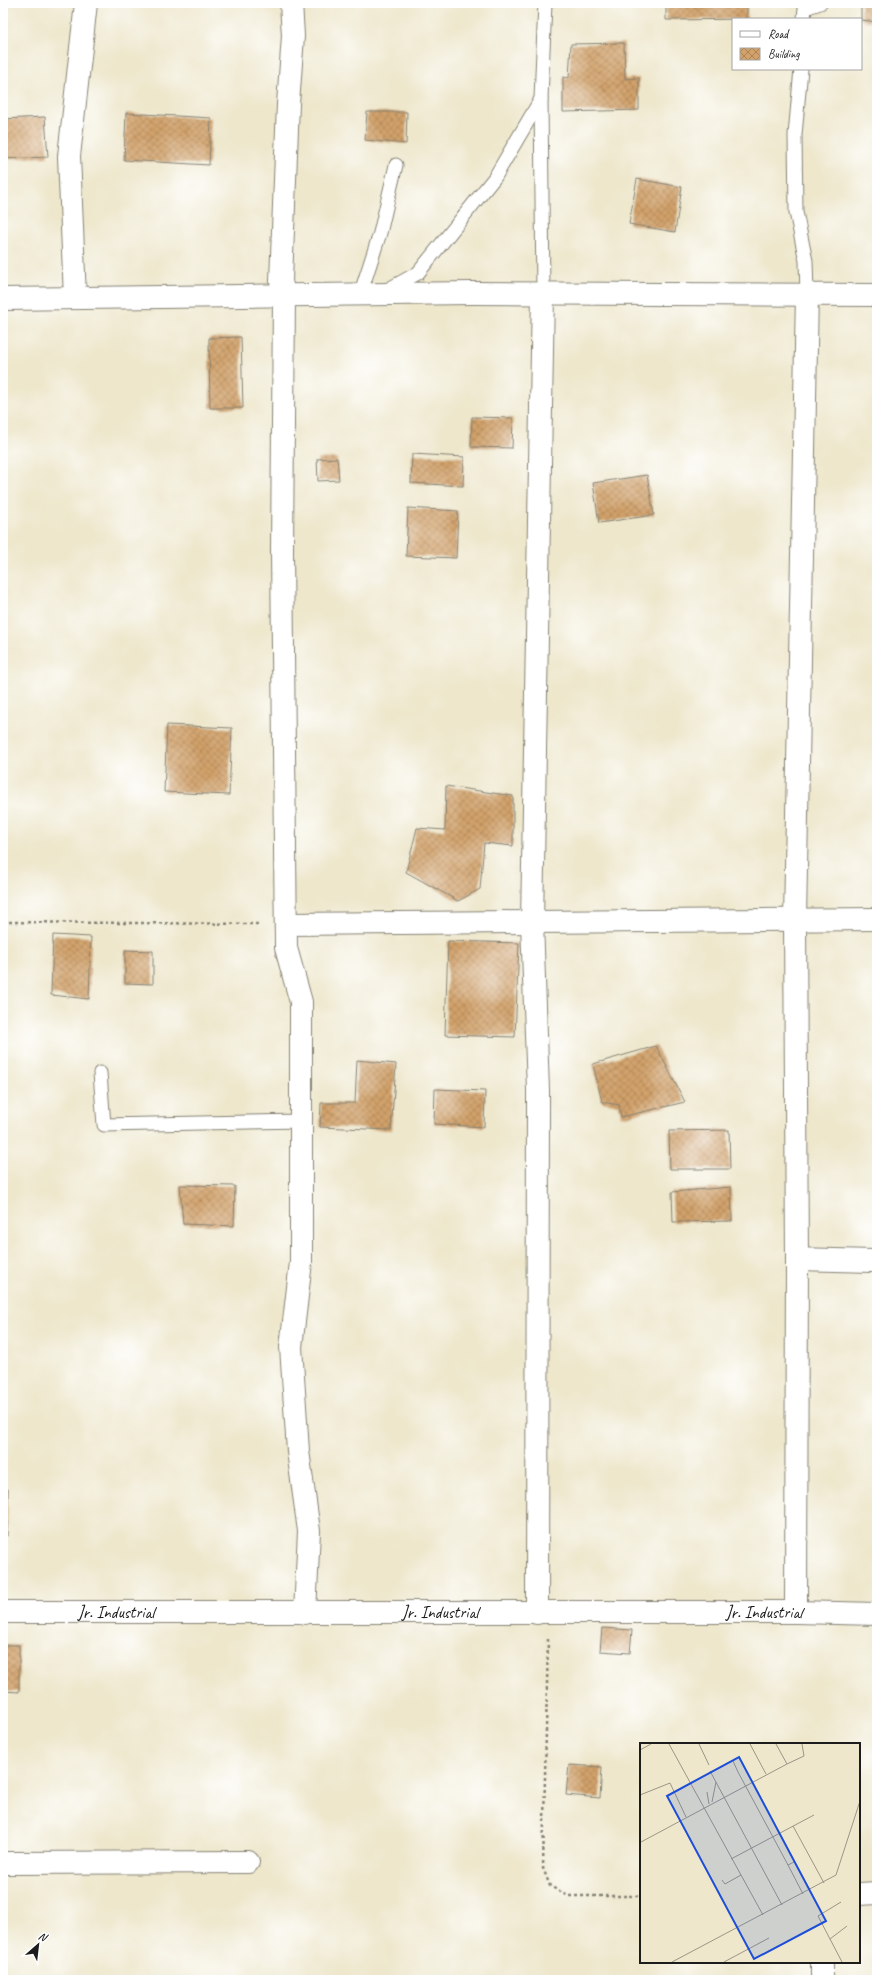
<svg xmlns="http://www.w3.org/2000/svg" width="880" height="1983" viewBox="0 0 880 1983" font-family="Caveat,sans-serif">
  <style>
    .building { fill: url(#building-cross-hatch) }
    .lines { fill: none; stroke-linecap: round; stroke-linejoin: round }
    .service-casing { stroke: #858274; stroke-width: 15 }
    .minor-casing { stroke: #858274; stroke-width: 24 }
    .path { stroke: #858274; stroke-width: 2.5; stroke-dasharray: 3 3; stroke-linecap: butt }
    .service { stroke: #fff; stroke-width: 13 }
    .minor { stroke: #fff; stroke-width: 22 }
    .labels { text-anchor: middle; dominant-baseline: central; stroke-width: 3.5; stroke-linejoin: round; paint-order: stroke }
    .street-label { font-size: 17px; fill: #1c1c1c; stroke: #fff }
    .inset-road { fill: none; stroke: #9a9686; stroke-width: 1 }
    .view { fill: #1d4ed8; fill-opacity: 0.15; stroke: #1d4ed8; stroke-width: 2 }
    .inset-edge { fill: none; stroke: #1c1c1c; stroke-width: 2 }
  </style>
  <defs>
    <pattern id="building-cross-hatch" width="8" height="8" patternUnits="userSpaceOnUse"><rect width="8" height="8" fill="#d2a26a"/><path d="M0 0l8 8M0 8l8-8" fill="none" stroke="#aa8356"/></pattern>
  </defs>
  <rect width="100%" height="100%" fill="#fff"/>
  <filter id="ink" filterUnits="userSpaceOnUse"><feTurbulence type="fractalNoise" baseFrequency=".025" numOctaves="2"/><feDisplacementMap in="SourceGraphic" scale="8" xChannelSelector="R" yChannelSelector="G"/><feConvolveMatrix kernelMatrix="1 2 1 2 8 2 1 2 1" color-interpolation-filters="sRGB"/></filter>
  <filter id="wash" filterUnits="userSpaceOnUse"><feTurbulence type="fractalNoise" baseFrequency=".012" numOctaves="4" result="noise"/><feDisplacementMap in="SourceGraphic" scale="16" xChannelSelector="R" yChannelSelector="G"/><feGaussianBlur stdDeviation="0.9" result="paint"/><feColorMatrix in="noise" values="0 0 0 0 0 0 0 0 0 0 0 0 0 0 0 0 0 1.4 0 .05"/><feComposite in="paint" operator="in"/></filter>
  <g filter="url(#wash)">
    <rect width="100%" height="100%" fill="#eee7cc"/>
    <g id="blocks">
      <g class="building">
        <polygon points="666,3 747,3 747,19 666,20"/>
        <polygon points="861,3 877,3 877,22 861,20"/>
        <polygon points="624,43 625,79 639,78 639,110 563,112 563,77 569,78 571,44"/>
        <polygon points="367,112 407,112 406,144 365,140"/>
        <polygon points="126,113 211,118 209,165 124,160"/>
        <polygon points="45,117 48,157 3,159 3,119"/>
        <polygon points="637,179 682,187 675,232 629,224"/>
        <polygon points="241,337 243,408 210,408 209,338"/>
        <polygon points="472,417 513,418 512,448 471,447"/>
        <polygon points="412,454 464,457 463,486 411,483"/>
        <polygon points="337,458 339,480 318,481 317,459"/>
        <polygon points="647,475 654,515 599,523 593,483"/>
        <polygon points="408,508 458,511 456,558 406,556"/>
        <polygon points="167,725 232,728 229,795 164,792"/>
        <polygon points="446,786 513,796 513,846 484,843 480,889 458,901 406,872 417,828 445,830"/>
        <polygon points="53,935 91,937 89,999 51,995"/>
        <polygon points="448,941 519,943 515,1037 445,1035"/>
        <polygon points="125,950 153,951 153,984 125,983"/>
        <polygon points="656,1046 685,1102 621,1117 619,1105 602,1102 593,1064"/>
        <polygon points="357,1060 396,1064 391,1130 320,1127 321,1103 355,1103"/>
        <polygon points="435,1089 485,1091 484,1127 434,1124"/>
        <polygon points="729,1130 730,1169 670,1169 669,1131"/>
        <polygon points="180,1185 235,1186 234,1226 183,1224"/>
        <polygon points="731,1187 732,1221 673,1222 672,1192"/>
        <polygon points="3,1489 8,1489 7,1536 3,1536"/>
        <polygon points="602,1628 632,1630 630,1653 600,1651"/>
        <polygon points="3,1645 19,1645 19,1692 3,1691"/>
        <polygon points="569,1765 602,1767 600,1798 566,1795"/>
      </g>
    </g>
  </g>
  <g filter="url(#ink)">
    <use href="#blocks" fill-opacity="0" stroke="#858274" stroke-width="1"/>
    <g class="lines">
      <defs>
        <g id="service">
          <polyline points="804,19 805,8 820,3"/>
          <polyline points="801,69 795,135 796,212 806,261 807,294"/>
          <polyline points="385,291 418,273 495,177 541,99"/>
          <polyline points="543,293 541,99 545,3"/>
          <polyline points="360,295 380,233 396,165"/>
          <polyline points="100,1073 104,1125 302,1121"/>
        </g>
        <g id="minor">
          <polyline points="291,3 293,36 288,104 281,281 284,296 282,551 286,948 301,1002 301,1262 291,1347 298,1451 309,1531 305,1613"/>
          <polyline points="807,294 795,920 797,1259 873,1261"/>
          <polyline points="75,298 69,156 86,3"/>
          <polyline points="3,299 472,293 877,295"/>
          <polyline points="286,924 877,919"/>
          <path id="s1" d="M 3,1612 L 796,1612 L 877,1614"/>
          <polyline points="796,1612 797,1259"/>
          <polyline points="537,1613 538,1090 532,922 543,293"/>
          <polyline points="3,1863 248,1862"/>
          <polyline points="859,1894 877,1893"/>
          <polyline points="822,1962 822,1980"/>
        </g>
      </defs>
      <use href="#service" class="service-casing"/>
      <use href="#minor" class="minor-casing"/>
      <g class="path">
        <polyline points="3,922 258,924"/>
        <polyline points="548,1639 543,1868 550,1886 568,1896 641,1896"/>
      </g>
      <use href="#service" class="service"/>
      <use href="#minor" class="minor"/>
    </g>
  </g>
  <g class="labels">
    <g class="street-label">
      <text stroke="none"><textPath href="#s1" startOffset="761">Jr. Industrial</textPath></text>
      <text stroke="none"><textPath href="#s1" startOffset="113">Jr. Industrial</textPath></text>
      <text stroke="none"><textPath href="#s1" startOffset="437">Jr. Industrial</textPath></text>
    </g>
  </g>
  <g transform="translate(640 1743)">
    <rect width="220" height="220" fill="#eee7cc"/>
    <path class="inset-road" d="M 29,1 L 123,172M 59,1 L 69,22M 110,1 L 126,31M 136,1 L 147,21 L 164,13 L 162,1M 0,7 L 11,1M 95,16 L 93,18 L 98,29 L 148,122 L 154,119M 70,28 L 142,162M 67,49 L 69,61M 0,52 L 30,40 L 46,74M 72,59 L 76,39M 153,83 L 184,140M 1,99 L 147,21M 91,116 L 174,72M 148,122 L 163,151M 82,137 L 85,141 L 101,132M 201,159 L 178,173 L 202,219M 190,196 L 207,183M 32,219 L 196,132 L 220,58M 84,219 L 129,195"/>
    <path class="view" d="M 99,14 L 186,178 L 114,216 L 27,53 Z"/>
    <rect width="220" height="220" class="inset-edge"/>
  </g>
  <rect width="880" height="1983" fill="none" stroke="#fff" stroke-width="16"/>
  <rect x="732" y="18" width="130" height="52" fill="#ffffff" stroke="#a4a4a4"/>
  <rect x="740" y="31" width="20" height="6" fill="#ffffff" stroke="#a4a4a4"/>
  <text x="768" y="38" font-size="12" fill="#1c1c1c">Road</text>
  <rect x="740" y="48" width="20" height="12" fill="url(#building-cross-hatch)" stroke="#a4a4a4"/>
  <text x="768" y="58" font-size="12" fill="#1c1c1c">Building</text>
  <g transform="translate(38 1945) rotate(28)" stroke="#ffffff" stroke-width="3" paint-order="stroke">
  <path d="M0-3L7 15L0 10L-7 15Z" fill="#1c1c1c"/>
  <text y="-6" font-size="11" font-weight="bold" text-anchor="middle" fill="#1c1c1c">N</text>
  </g>
</svg>
